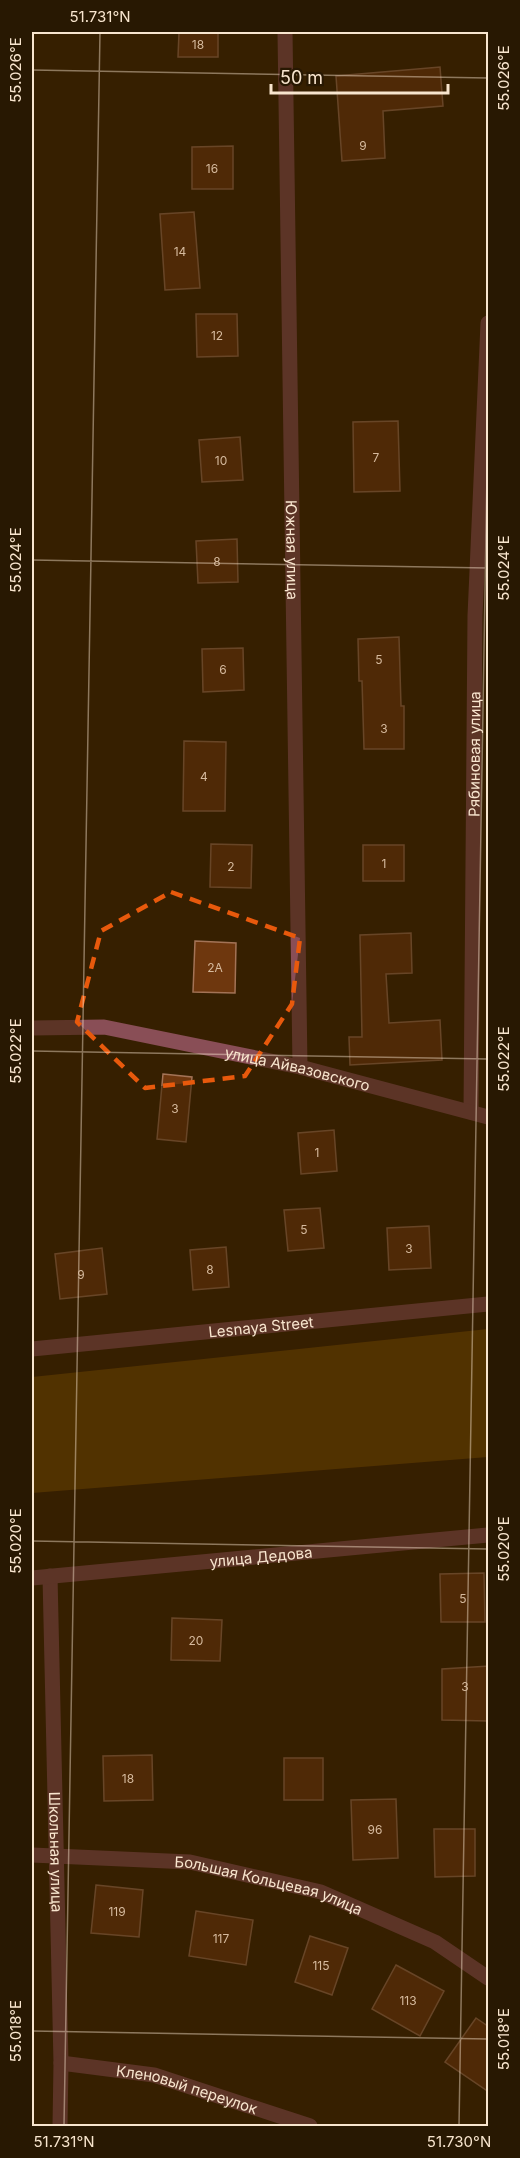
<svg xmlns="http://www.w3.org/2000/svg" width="520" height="2158" viewBox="0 0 520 2158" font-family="Inter,sans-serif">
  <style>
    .forest { fill: #724902 }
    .building { fill: #6e370e; stroke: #a37356; stroke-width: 1.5 }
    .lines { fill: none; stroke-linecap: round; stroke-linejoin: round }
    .minor { stroke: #894e56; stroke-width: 15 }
    .tertiary { stroke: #894e56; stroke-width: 15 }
    .marked { fill: none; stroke: #e8590c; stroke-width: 4.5; stroke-dasharray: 12 8; stroke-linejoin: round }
    .ticks { fill: none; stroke: #f8e5ce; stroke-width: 1.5; stroke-opacity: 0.45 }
    .labels { text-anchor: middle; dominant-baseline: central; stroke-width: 6; stroke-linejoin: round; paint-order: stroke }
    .number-label { font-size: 12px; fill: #d6ba9e }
    .street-label { font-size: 15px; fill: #f8e5ce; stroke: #281802 }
    .neatline { fill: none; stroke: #f8e5ce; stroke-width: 2 }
    .ticks-label { font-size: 15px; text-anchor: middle; fill: #f8e5ce }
  </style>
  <rect width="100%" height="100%" fill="#361f00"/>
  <polygon class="forest" points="488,1329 488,1457 32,1493 32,1377"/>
  <g class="building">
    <polygon points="179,32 218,32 218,57 178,57"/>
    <polygon points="440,67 443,106 383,111 385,158 342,161 336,76"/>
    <polygon points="233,146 233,189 192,189 192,147"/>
    <polygon points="194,212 200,288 165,290 160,214"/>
    <polygon points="196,314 237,314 238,356 197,357"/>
    <polygon points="398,421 400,491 354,492 353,422"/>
    <polygon points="240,437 243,480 202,482 199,440"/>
    <polygon points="237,539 238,582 198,583 196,541"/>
    <polygon points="399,637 401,706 404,706 404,749 364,749 362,681 359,681 358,639"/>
    <polygon points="243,648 244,690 203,692 202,649"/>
    <polygon points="184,741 226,742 225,811 183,811"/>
    <polygon points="211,844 252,845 251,888 210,887"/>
    <rect x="363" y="845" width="41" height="36"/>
    <polygon points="411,933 412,973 386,974 389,1023 440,1020 442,1060 350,1065 349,1037 362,1037 360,935"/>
    <polygon points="195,941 236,943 235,993 193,992"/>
    <polygon points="163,1074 192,1077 186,1142 157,1139"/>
    <polygon points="334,1130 337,1171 301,1174 298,1133"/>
    <polygon points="320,1208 324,1248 288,1251 284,1210"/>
    <polygon points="429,1226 431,1268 389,1270 387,1228"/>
    <polygon points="226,1247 229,1287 193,1290 190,1250"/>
    <polygon points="102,1248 107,1294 60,1299 55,1254"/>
    <polygon points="484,1573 485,1622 441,1622 440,1574"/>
    <polygon points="172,1618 222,1620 220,1661 171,1660"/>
    <polygon points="489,1666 488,1721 442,1720 442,1669"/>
    <polygon points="152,1755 153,1800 104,1801 103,1756"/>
    <rect x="284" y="1758" width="39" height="42"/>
    <polygon points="396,1799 398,1858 353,1860 351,1800"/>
    <polygon points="434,1829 475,1829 475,1876 435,1877"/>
    <polygon points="96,1885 143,1890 139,1937 91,1933"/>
    <polygon points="196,1911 253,1920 246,1965 189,1956"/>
    <polygon points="310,1936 348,1948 332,1995 295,1982"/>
    <polygon points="396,1965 444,1991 420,2036 372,2009"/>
    <polygon points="476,2018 489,2027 489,2092 445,2062"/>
  </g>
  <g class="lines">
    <g class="minor">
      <path id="s1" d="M 471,1112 L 475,616 L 488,323"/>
      <path id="s2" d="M 32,1349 L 488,1304"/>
      <path id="s3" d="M 50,1576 L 61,2063 L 60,2126"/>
      <path id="s4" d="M 32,1855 L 190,1862 L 321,1892 L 435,1942 L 488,1978"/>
      <path id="s5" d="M 61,2063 L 154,2075 L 310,2126"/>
    </g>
    <g class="tertiary">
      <path id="s6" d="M 285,32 L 300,1067"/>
      <path id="s7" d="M 32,1028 L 104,1027 L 300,1067 L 488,1117"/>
      <path id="s8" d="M 32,1578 L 488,1535"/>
    </g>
  </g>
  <path d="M0 0H520V2158H0ZM 171,892 L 300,938 L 292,1004 L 245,1076 L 145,1088 L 77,1022 L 101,931 Z" fill="#361f00" fill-opacity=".55" fill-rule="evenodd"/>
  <path class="marked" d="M 171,892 L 300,938 L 292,1004 L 245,1076 L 145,1088 L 77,1022 L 101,931 Z"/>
  <path class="ticks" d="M 32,70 L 488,78M 32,560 L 488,568M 32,1051 L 488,1059M 32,1541 L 488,1549M 32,2031 L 488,2039M 64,2126 L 100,32M 459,2126 L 488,414"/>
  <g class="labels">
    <g class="number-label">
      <text x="198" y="44">18</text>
      <text x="363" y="145">9</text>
      <text x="212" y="168">16</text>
      <text x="180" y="251">14</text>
      <text x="217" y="335">12</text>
      <text x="376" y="457">7</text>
      <text x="221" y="460">10</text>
      <text x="217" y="561">8</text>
      <text x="379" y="659">5</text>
      <text x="223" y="669">6</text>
      <text x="384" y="728">3</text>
      <text x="204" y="776">4</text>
      <text x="384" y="863">1</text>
      <text x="231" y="866">2</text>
      <text x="215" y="967">2А</text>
      <text x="175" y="1108">3</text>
      <text x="317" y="1152">1</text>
      <text x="304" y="1229">5</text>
      <text x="409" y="1248">3</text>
      <text x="210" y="1269">8</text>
      <text x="81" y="1274">9</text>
      <text x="463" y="1598">5</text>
      <text x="196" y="1640">20</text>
      <text x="465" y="1686">3</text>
      <text x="128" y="1778">18</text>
      <text x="375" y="1829">96</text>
      <text x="117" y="1911">119</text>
      <text x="221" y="1938">117</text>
      <text x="321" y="1965">115</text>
      <text x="408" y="2000">113</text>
    </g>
    <g class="street-label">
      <text stroke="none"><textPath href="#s6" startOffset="518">Южная улица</textPath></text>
      <text stroke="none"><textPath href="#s1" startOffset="358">Рябиновая улица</textPath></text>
      <text stroke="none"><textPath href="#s7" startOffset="270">улица Айвазовского</textPath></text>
      <text stroke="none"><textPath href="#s2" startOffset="230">Lesnaya Street</textPath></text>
      <text stroke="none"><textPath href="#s8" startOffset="230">улица Дедова</textPath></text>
      <text stroke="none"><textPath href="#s3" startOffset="276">Школьная улица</textPath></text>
      <text stroke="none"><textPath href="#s4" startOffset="240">Большая Кольцевая улица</textPath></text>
      <text stroke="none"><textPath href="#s5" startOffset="129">Кленовый переулок</textPath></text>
    </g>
  </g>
  <rect width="520" height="2158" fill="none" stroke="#281802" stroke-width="66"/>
  <path d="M271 84v9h177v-9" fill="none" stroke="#f8e5ce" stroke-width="3"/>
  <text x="280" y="84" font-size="18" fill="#f8e5ce" stroke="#281802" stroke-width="4.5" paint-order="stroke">50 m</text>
  <rect x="33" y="33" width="454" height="2092" class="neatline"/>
  <g class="ticks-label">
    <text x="100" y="22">51.731°N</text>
    <text transform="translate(16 70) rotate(-90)" y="5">55.026°E</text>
    <text transform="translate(504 78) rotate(-90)" y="5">55.026°E</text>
    <text transform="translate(16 560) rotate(-90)" y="5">55.024°E</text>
    <text transform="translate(504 568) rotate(-90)" y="5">55.024°E</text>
    <text transform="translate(16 1051) rotate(-90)" y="5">55.022°E</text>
    <text transform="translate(504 1059) rotate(-90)" y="5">55.022°E</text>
    <text transform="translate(16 1541) rotate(-90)" y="5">55.020°E</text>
    <text transform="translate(504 1549) rotate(-90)" y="5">55.020°E</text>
    <text transform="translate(16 2031) rotate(-90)" y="5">55.018°E</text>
    <text transform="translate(504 2039) rotate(-90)" y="5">55.018°E</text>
    <text x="64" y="2147">51.731°N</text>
    <text x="459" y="2147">51.730°N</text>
  </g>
</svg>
